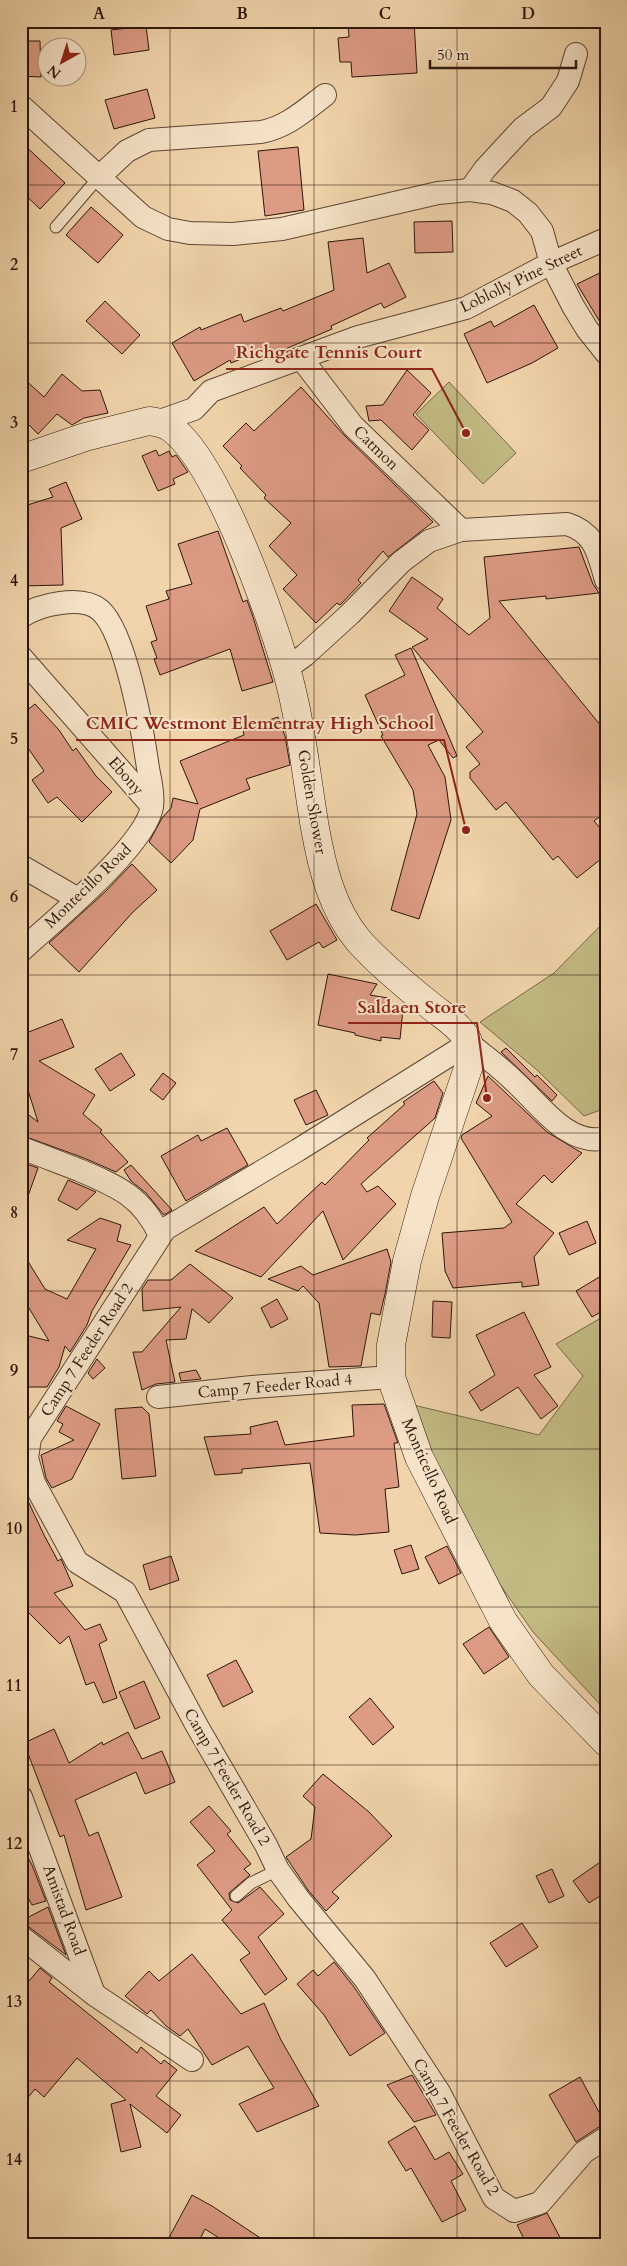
<svg xmlns="http://www.w3.org/2000/svg" width="627" height="2266" viewBox="0 0 627 2266" font-family="Cardo,serif">
  <style>
    .green { fill: #c2ba83; stroke: #786848 }
    .building { fill: #dd9b84; stroke: #2d150c }
    .lines { fill: none; stroke-linecap: round; stroke-linejoin: round }
    .lane-casing { stroke: #5e4534; stroke-width: 13 }
    .street-casing { stroke: #5e4534; stroke-width: 24 }
    .secondary-casing { stroke: #2d150c; stroke-width: 29 }
    .lane { stroke: #f6e3c8; stroke-width: 11 }
    .street { stroke: #f6e3c8; stroke-width: 22 }
    .secondary { stroke: #f6e3c8; stroke-width: 28 }
    .grid { fill: none; stroke: #2d150c; stroke-width: 1; stroke-opacity: 0.55 }
    .labels { text-anchor: middle; dominant-baseline: central; stroke-width: 4; stroke-linejoin: round; paint-order: stroke }
    .street-label { font-size: 16px; fill: #2d150c; stroke: #f6e3c8 }
    .leader { fill: none; stroke: #8f2418; stroke-width: 2 }
    .callout-dot { fill: #8f2418; stroke: #f6e3c8; stroke-width: 2 }
    .callout-label { font-size: 18px; text-anchor: middle; font-weight: bold; fill: #8f2418; stroke: #f6e3c8; stroke-width: 4; stroke-linejoin: round; paint-order: stroke }
    .neatline { fill: none; stroke: #2d150c; stroke-width: 2 }
    .grid-label { font-size: 16px; text-anchor: middle; font-weight: bold; fill: #2d150c }
  </style>
  <rect width="100%" height="100%" fill="#f1d4ab"/>
  <filter id="stains"><feTurbulence type="fractalNoise" baseFrequency=".004" numOctaves="4"/><feColorMatrix values="0 0 0 0 .2 0 0 0 0 .09 0 0 0 0 .02 0 0 0 .5 -.17"/></filter>
  <radialGradient id="worn" r=".72"><stop offset=".6" stop-color="#630" stop-opacity="0"/><stop offset="1" stop-color="#630" stop-opacity=".3"/></radialGradient>
  <g class="green">
    <polygon points="449,382 516,453 483,484 416,414"/>
    <polygon points="606,920 606,1108 584,1116 537,1070 480,1022 554,973"/>
    <polygon points="606,1315 606,1711 533,1632 485,1563 401,1402 539,1435 583,1376 556,1344"/>
  </g>
  <g class="building">
    <polygon points="414,21 417,73 352,77 351,62 340,62 338,38 349,37 348,22"/>
    <polygon points="146,26 149,50 114,55 111,30"/>
    <polygon points="21,41 40,41 41,77 21,76"/>
    <polygon points="147,89 155,118 114,129 105,100"/>
    <polygon points="21,142 65,183 40,209 21,191"/>
    <polygon points="298,147 304,210 265,216 258,151"/>
    <polygon points="91,207 123,235 98,263 66,235"/>
    <polygon points="452,221 453,252 415,253 414,222"/>
    <polygon points="363,238 367,273 389,263 406,297 384,308 381,303 331,326 332,329 269,356 266,349 231,363 230,360 194,381 172,343 200,327 201,330 241,314 244,322 281,308 283,311 334,290 328,242"/>
    <polygon points="606,270 606,332 577,284"/>
    <polygon points="105,301 140,335 122,354 86,321"/>
    <polygon points="534,305 558,348 532,363 487,383 464,334 491,321 494,327"/>
    <polygon points="407,370 431,393 413,415 429,430 412,450 381,420 369,421 366,406 383,405"/>
    <polygon points="62,374 82,391 100,390 108,413 84,418 72,425 57,414 38,434 21,417 21,376 44,397"/>
    <polygon points="301,387 344,435 433,522 388,557 383,551 358,580 361,583 340,605 337,603 316,623 283,589 297,575 269,546 291,523 264,498 266,495 240,468 242,466 223,446 246,423 254,431"/>
    <polygon points="156,450 159,456 169,451 172,457 176,455 188,472 173,479 175,484 158,491 142,456"/>
    <polygon points="66,482 82,519 61,528 63,585 21,586 21,507 53,497 49,489"/>
    <polygon points="218,531 243,602 247,600 253,617 273,682 242,691 230,649 160,675 154,659 157,658 151,642 157,640 146,606 169,599 166,591 192,584 178,544"/>
    <polygon points="579,547 593,584 599,593 546,599 546,596 499,601 606,732 606,812 594,821 606,835 606,855 577,878 558,856 553,860 506,802 496,810 470,778 470,772 480,764 466,747 483,732 412,647 428,639 389,611 412,577 443,599 437,608 469,635 490,618 484,557"/>
    <polygon points="411,648 457,756 453,758 439,740 428,745 445,777 451,820 419,919 391,910 417,814 413,790 381,736 383,735 365,695 405,675 395,655"/>
    <polygon points="35,704 59,730 73,751 76,748 96,776 112,792 82,822 57,797 48,803 32,780 44,771 21,738 21,715"/>
    <polygon points="278,717 285,736 290,765 246,779 250,789 200,809 193,840 171,863 149,842 162,818 171,808 173,798 198,804 180,761 244,735 243,729"/>
    <polygon points="132,864 157,890 133,912 79,972 49,943 105,892"/>
    <polygon points="316,904 337,940 323,948 319,942 287,960 270,931"/>
    <polygon points="328,974 377,984 370,995 388,998 386,1007 403,1009 400,1039 381,1037 381,1041 355,1035 355,1033 318,1025"/>
    <polygon points="62,1019 74,1047 39,1061 95,1095 83,1114 102,1130 100,1132 128,1162 116,1172 84,1158 21,1135 21,1109 38,1122 21,1068 21,1035"/>
    <polygon points="506,1048 535,1077 537,1075 557,1095 552,1101 501,1052"/>
    <polygon points="121,1053 135,1075 110,1091 95,1069"/>
    <polygon points="163,1073 176,1083 163,1100 150,1090"/>
    <polygon points="488,1076 547,1132 582,1153 552,1183 544,1175 516,1204 554,1233 534,1257 539,1285 522,1287 522,1282 453,1288 445,1271 442,1233 504,1228 512,1222 461,1138 462,1135 492,1116 476,1103"/>
    <polygon points="434,1081 443,1093 435,1118 361,1184 367,1192 378,1186 396,1204 343,1260 323,1211 261,1277 195,1251 264,1207 277,1224 322,1182 325,1185 369,1140 367,1138 405,1104 403,1102"/>
    <polygon points="316,1090 328,1115 306,1125 294,1100"/>
    <polygon points="227,1128 248,1165 186,1201 161,1156 198,1135 201,1141"/>
    <polygon points="21,1162 38,1168 23,1210 21,1210"/>
    <polygon points="131,1165 172,1210 164,1215 146,1193 131,1181 124,1170"/>
    <polygon points="68,1180 96,1192 77,1210 58,1200"/>
    <polygon points="100,1218 121,1225 117,1241 131,1245 92,1311 87,1325 70,1352 65,1346 59,1367 47,1387 21,1387 21,1334 49,1341 21,1295 21,1250 45,1289 67,1299 96,1249 67,1240"/>
    <polygon points="587,1221 596,1243 569,1255 559,1233"/>
    <polygon points="387,1249 391,1262 385,1294 380,1315 371,1313 361,1366 329,1367 319,1303 303,1286 298,1291 268,1279 301,1266 313,1275"/>
    <polygon points="190,1264 233,1298 209,1323 192,1309 186,1339 166,1340 175,1382 156,1384 142,1390 133,1352 142,1352 181,1307 143,1311 142,1289 148,1280 171,1280"/>
    <polygon points="606,1273 606,1309 592,1317 576,1291"/>
    <polygon points="277,1299 288,1319 271,1328 261,1308"/>
    <polygon points="433,1301 452,1302 450,1338 432,1337"/>
    <polygon points="524,1312 551,1367 534,1375 558,1406 541,1419 518,1387 481,1411 469,1392 495,1375 476,1335"/>
    <polygon points="97,1359 105,1368 93,1379 88,1373"/>
    <polygon points="196,1370 201,1379 181,1381 179,1373"/>
    <polygon points="384,1404 398,1443 394,1443 399,1487 385,1489 389,1532 355,1535 320,1533 310,1463 242,1469 242,1473 215,1475 204,1437 251,1434 250,1427 277,1421 285,1445 354,1436 352,1405"/>
    <polygon points="66,1406 100,1424 72,1479 52,1488 46,1478 41,1455 74,1440 59,1432 63,1424 57,1421"/>
    <polygon points="142,1407 149,1414 156,1476 122,1479 115,1409"/>
    <polygon points="21,1486 44,1535 58,1561 61,1559 73,1586 54,1593 85,1630 100,1624 107,1640 99,1644 117,1698 103,1703 94,1682 86,1685 69,1636 60,1644 21,1605"/>
    <polygon points="411,1545 419,1569 402,1574 394,1550"/>
    <polygon points="447,1546 461,1573 439,1584 425,1557"/>
    <polygon points="171,1556 179,1580 150,1590 143,1565"/>
    <polygon points="489,1627 509,1657 484,1674 463,1644"/>
    <polygon points="236,1660 253,1692 223,1707 207,1675"/>
    <polygon points="144,1681 160,1718 135,1729 119,1692"/>
    <polygon points="370,1698 394,1727 373,1745 349,1717"/>
    <polygon points="54,1729 69,1763 102,1742 103,1745 128,1732 142,1759 162,1751 175,1782 145,1794 136,1772 75,1800 89,1836 98,1832 122,1897 86,1910 64,1835 60,1837 24,1743"/>
    <polygon points="323,1774 369,1812 392,1836 332,1892 339,1898 326,1911 308,1890 286,1857 311,1839 315,1807 303,1796"/>
    <polygon points="209,1806 231,1831 227,1834 251,1864 244,1869 250,1875 229,1893 230,1900 238,1903 260,1887 284,1914 258,1937 287,1979 265,1995 240,1960 250,1953 222,1920 232,1910 197,1865 215,1851 190,1822"/>
    <polygon points="21,1844 32,1865 46,1901 32,1905 21,1884"/>
    <polygon points="606,1858 606,1892 589,1903 573,1881"/>
    <polygon points="552,1869 564,1896 549,1903 536,1876"/>
    <polygon points="48,1907 66,1955 21,1921"/>
    <polygon points="522,1923 538,1947 506,1967 490,1943"/>
    <polygon points="192,1954 241,2014 264,2003 281,2040 319,2106 257,2132 239,2104 274,2088 248,2046 212,2065 188,2029 180,2036 166,2026 151,2010 147,2014 125,1996 149,1971 159,1981"/>
    <polygon points="334,1962 354,1987 385,2033 350,2056 324,2015 297,1984 313,1970 318,1976"/>
    <polygon points="40,1968 52,1978 49,1982 137,2053 141,2047 161,2064 164,2060 177,2070 156,2096 181,2115 167,2133 130,2104 141,2147 121,2152 111,2104 126,2100 77,2058 44,2097 35,2089 21,2106 21,1974 29,1981"/>
    <polygon points="412,2075 436,2115 414,2122 387,2085"/>
    <polygon points="580,2077 606,2125 599,2127 576,2142 549,2095"/>
    <polygon points="415,2126 435,2160 449,2152 463,2174 451,2181 466,2210 442,2222 411,2168 406,2171 388,2142"/>
    <polygon points="192,2195 212,2206 271,2245 230,2245 205,2229 197,2245 165,2245"/>
    <polygon points="547,2213 564,2245 527,2245 517,2225"/>
  </g>
  <g class="lines">
    <defs>
      <g id="lane">
        <polyline points="56,227 99,177"/>
        <polyline points="236,1896 251,1883 278,1870"/>
      </g>
      <g id="street">
        <polyline points="21,106 143,217 168,229 190,233 233,234 282,229 438,193 470,190 492,193 513,201 528,213 542,231 551,263 573,306 587,329 606,353"/>
        <path d="M 99,177 L 127,151 L 149,140 L 261,132 C 287,127 304,111 325,95"/>
        <polyline points="470,190 485,169 523,128 551,107 568,81 576,54"/>
        <polyline points="301,358 353,426 461,530"/>
        <polyline points="157,422 194,409 211,391 301,358 358,337 466,308 551,263 606,239"/>
        <path d="M 21,617 C 39,604 82,595 100,610 C 126,633 143,733 148,768 C 150,780 154,794 152,806 C 147,845 52,922 21,951"/>
        <polyline points="21,657 152,806"/>
        <path d="M 286,669 L 305,655 L 350,614 L 401,562 L 429,541 L 461,530 L 567,524 C 596,533 598,554 606,580"/>
        <polyline points="21,866 78,899"/>
        <path d="M 606,1138 C 568,1148 538,1102 514,1081 C 500,1067 484,1056 469,1043 L 298,1150 L 165,1229 L 30,1438 L 27,1458 L 34,1483 L 77,1562 L 125,1592 L 197,1726 L 266,1845 L 278,1870 L 298,1898 L 365,1979 L 439,2092 L 494,2198 L 514,2211 L 540,2203 L 584,2152 L 606,2138"/>
        <path d="M 21,1148 C 41,1155 60,1163 79,1170 C 117,1186 143,1197 160,1236"/>
        <polyline points="158,1397 252,1387 391,1377"/>
        <polyline points="21,1797 94,1994"/>
        <polyline points="21,1937 95,1995 192,2060"/>
      </g>
      <path id="secondary" d="M 21,459 L 85,437 L 149,421 C 157,422 164,423 171,428 C 216,460 270,612 286,668 C 301,720 306,775 315,828 C 322,867 332,909 358,940 C 379,964 406,986 431,1006 C 443,1016 459,1025 467,1039 C 471,1047 470,1057 469,1065 L 425,1196 L 407,1261 L 391,1345 L 391,1377 L 419,1457 L 503,1621 L 541,1675 L 606,1742"/>
    </defs>
    <use href="#lane" class="lane-casing"/>
    <use href="#street" class="street-casing"/>
    <use href="#secondary" class="secondary-casing"/>
    <use href="#lane" class="lane"/>
    <use href="#street" class="street"/>
    <use href="#secondary" class="secondary"/>
  </g>
  <path class="grid" d="M 170,21 L 170,2245M 314,21 L 314,2245M 457,21 L 457,2245M 21,185 L 606,185M 21,343 L 606,343M 21,501 L 606,501M 21,659 L 606,659M 21,817 L 606,817M 21,975 L 606,975M 21,1133 L 606,1133M 21,1291 L 606,1291M 21,1449 L 606,1449M 21,1607 L 606,1607M 21,1765 L 606,1765M 21,1923 L 606,1923M 21,2081 L 606,2081"/>
  <g class="labels">
    <g class="street-label">
      <text transform="translate(521 279) rotate(-26)">Loblolly Pine Street</text>
      <text transform="translate(376 448) rotate(44)">Catmon</text>
      <text transform="translate(126 776) rotate(49)">Ebony</text>
      <text transform="translate(312 802) rotate(80)">Golden Shower</text>
      <text transform="translate(88 886) rotate(-44)">Montecillo Road</text>
      <text transform="translate(87 1350) rotate(-57)">Camp 7 Feeder Road 2</text>
      <text transform="translate(275 1386) rotate(-5)">Camp 7 Feeder Road 4</text>
      <text transform="translate(429 1471) rotate(66)">Monticello Road</text>
      <text transform="translate(227 1777) rotate(60)">Camp 7 Feeder Road 2</text>
      <text transform="translate(64 1910) rotate(70)">Amistad Road</text>
      <text transform="translate(456 2127) rotate(60)">Camp 7 Feeder Road 2</text>
    </g>
  </g>
  <path class="leader" d="M466 433L432 369H226M466 830L444 740H76M487 1098L477 1023H348"/>
  <g class="callout-dot">
    <circle cx="466" cy="433" r="5"/>
    <circle cx="466" cy="830" r="5"/>
    <circle cx="487" cy="1098" r="5"/>
  </g>
  <g class="callout-label">
    <text x="329" y="358">Richgate Tennis Court</text>
    <text x="260" y="729">CMIC Westmont Elementray High School</text>
    <text x="412" y="1013">Saldaen Store</text>
  </g>
  <rect width="627" height="2266" fill="none" stroke="#f1d4ab" stroke-width="55"/>
  <g transform="translate(62 62) rotate(219)"><circle r="24" fill="#f6e3c8" stroke="#a6917d"/>
  <path d="M0-4L9 19L0 12L-9 19Z" fill="#8f2418"/>
  <text y="-8" font-size="14" font-weight="bold" text-anchor="middle" fill="#2d150c">N</text>
  </g>
  <path d="M430 60v8h146v-8" fill="none" stroke="#2d150c" stroke-width="2.5"/>
  <text x="437" y="60" font-size="15" fill="#2d150c" stroke="#f6e3c8" stroke-width="4" paint-order="stroke">50 m</text>
  <rect x="28" y="28" width="572" height="2210" class="neatline"/>
  <g class="grid-label">
    <text x="99" y="19">A</text>
    <text x="242" y="19">B</text>
    <text x="385" y="19">C</text>
    <text x="528" y="19">D</text>
    <text x="14" y="112">1</text>
    <text x="14" y="270">2</text>
    <text x="14" y="428">3</text>
    <text x="14" y="586">4</text>
    <text x="14" y="744">5</text>
    <text x="14" y="902">6</text>
    <text x="14" y="1060">7</text>
    <text x="14" y="1218">8</text>
    <text x="14" y="1376">9</text>
    <text x="14" y="1534">10</text>
    <text x="14" y="1691">11</text>
    <text x="14" y="1849">12</text>
    <text x="14" y="2007">13</text>
    <text x="14" y="2165">14</text>
  </g>
  <rect width="100%" height="100%" filter="url(#stains)"/>
  <rect width="100%" height="100%" fill="url(#worn)"/>
</svg>
